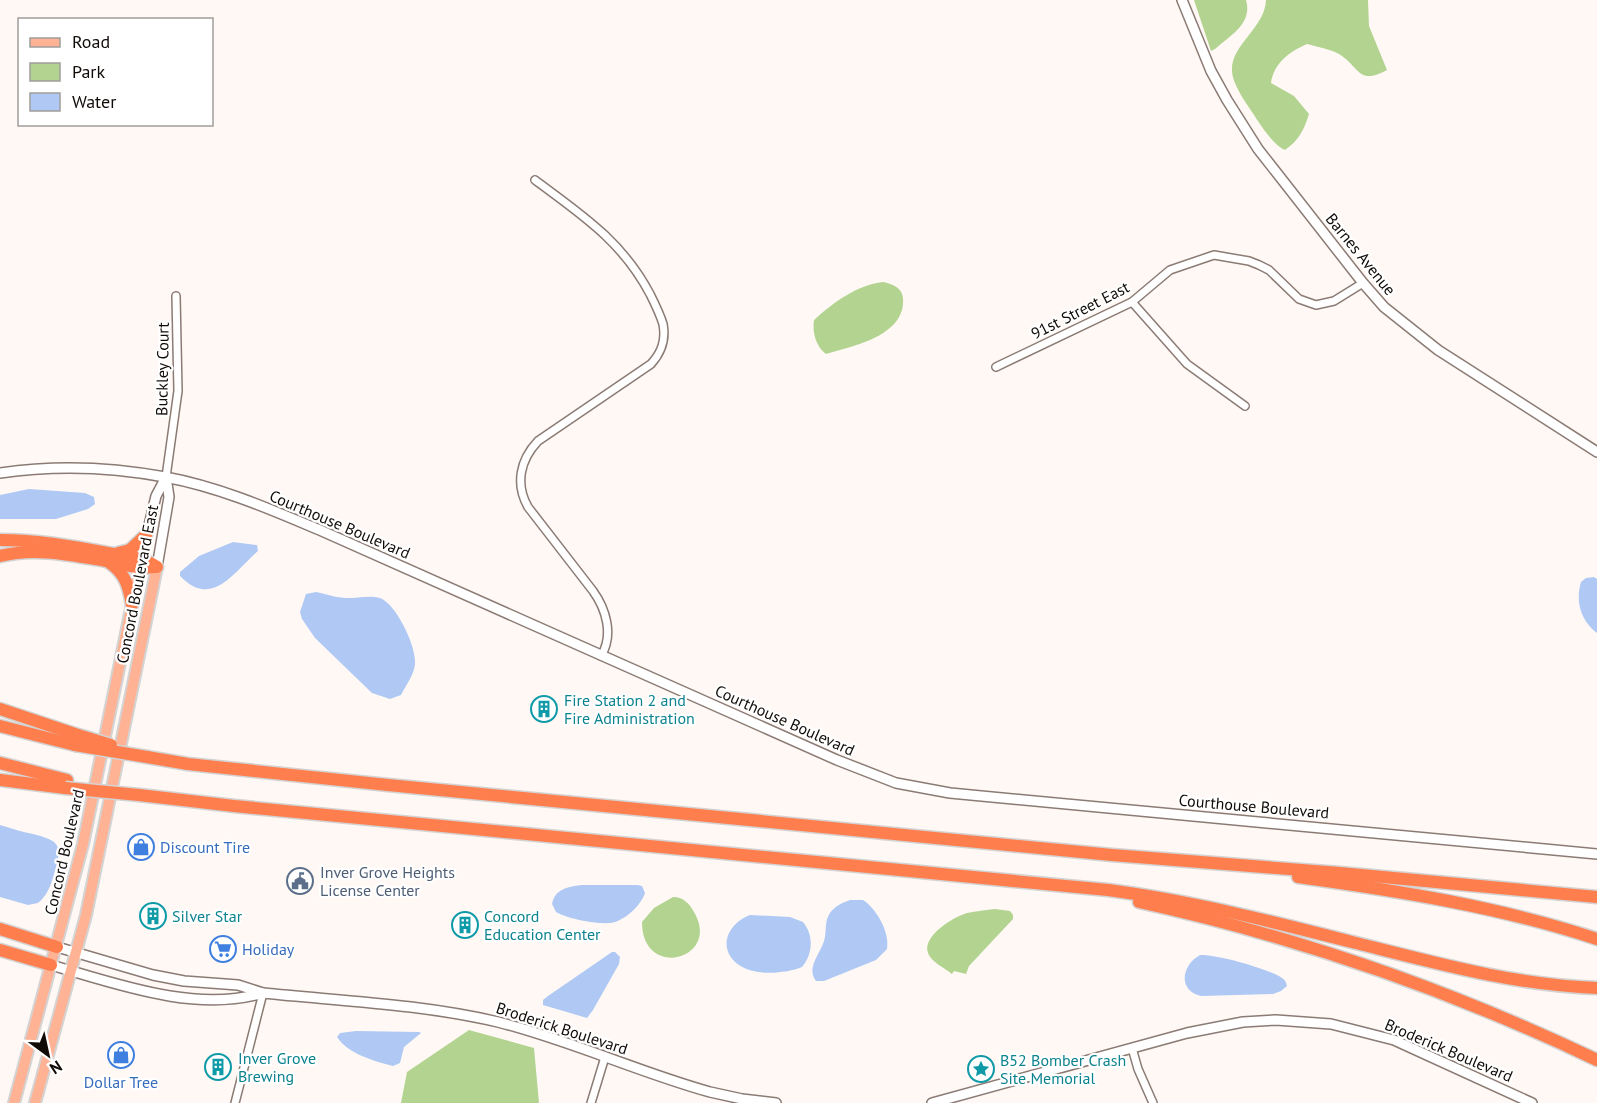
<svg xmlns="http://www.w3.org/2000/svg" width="1597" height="1103" viewBox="0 0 1597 1103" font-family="'PT Sans',sans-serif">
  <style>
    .green { fill: #b2d490 }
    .water { fill: #afc9f4 }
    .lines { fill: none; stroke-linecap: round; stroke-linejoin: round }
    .street-casing { stroke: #8b7b74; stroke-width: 10 }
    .secondary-casing { stroke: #8b7b74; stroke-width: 12 }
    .primary-casing { stroke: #d4d3d3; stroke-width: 14 }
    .highway-casing { stroke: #d4d3d3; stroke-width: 15 }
    .street { stroke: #fff; stroke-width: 7 }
    .secondary { stroke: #fff; stroke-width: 9 }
    .primary { stroke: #ffb294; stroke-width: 10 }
    .highway { stroke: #ff7e4d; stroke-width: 12 }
    .highway-bridge-casing { stroke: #d4d3d3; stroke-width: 15; stroke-linecap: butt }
    .highway-bridge { stroke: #ff7e4d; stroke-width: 12 }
    .labels { text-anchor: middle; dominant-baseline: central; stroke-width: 4.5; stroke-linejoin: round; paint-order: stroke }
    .street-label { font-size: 16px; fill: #110b08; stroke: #fff }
    .culture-label { font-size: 16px; fill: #0d838f; stroke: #fff; text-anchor: start }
    .shop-label { font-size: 16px; fill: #366cbe; stroke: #fff; text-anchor: start }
    .service-label { font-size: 16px; fill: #4e5e75; stroke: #fff; text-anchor: start }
  </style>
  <rect width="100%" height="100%" fill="#fff8f4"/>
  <g class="green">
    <path d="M 1194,0 L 1246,0 C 1253,23 1231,35 1215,49 L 1211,51 Z"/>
    <path d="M 1266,0 L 1368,0 L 1369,26 L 1387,70 C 1358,86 1360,67 1339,54 C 1330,49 1318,47 1307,44 C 1289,52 1274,63 1271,83 L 1294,96 L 1309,114 C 1304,130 1299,140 1285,150 C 1272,144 1260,124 1252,112 C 1246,103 1239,93 1235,83 C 1220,49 1265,32 1266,0 Z"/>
    <path d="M 883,282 C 893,284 902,288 903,298 C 906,336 853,346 826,354 C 816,347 812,332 814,320 C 834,302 857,285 883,282 Z"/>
    <path d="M 673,897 C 683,897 689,903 694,912 C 722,959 642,981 642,922 L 654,908 Z"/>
    <path d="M 995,909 L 1010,911 L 1013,915 L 1013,919 L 969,966 L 966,974 L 954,971 L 952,974 C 945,968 931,962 928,953 C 922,936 953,917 967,913 C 976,911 986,910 995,909 Z"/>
    <polygon points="469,1030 534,1048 539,1103 401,1103 407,1072"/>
  </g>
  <g class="water">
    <polygon points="29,489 85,493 94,497 95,504 88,509 56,519 0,519 0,495"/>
    <path d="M 233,542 L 257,545 L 258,551 C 233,573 212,609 180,576 L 180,572 L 199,556 Z"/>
    <path d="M 1594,577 L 1597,579 L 1597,633 C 1581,621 1575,602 1581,582 L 1586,578 Z"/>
    <path d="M 316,592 C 326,594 337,598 347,598 C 357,598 370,595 380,598 C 396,604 415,644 415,661 C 416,672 406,685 401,695 L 390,699 L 372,693 L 315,638 L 302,619 L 300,612 L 306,594 Z"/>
    <path d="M 0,825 C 11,828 22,832 33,834 C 61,841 63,846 54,874 C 51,885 47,896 38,903 L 28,905 L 0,897 Z"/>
    <path d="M 581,885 L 638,885 L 642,886 L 645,893 C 641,905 627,918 615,922 C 603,926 567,919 556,912 L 552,904 C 555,889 567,887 581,885 Z"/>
    <path d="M 850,900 L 863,900 C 877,909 890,933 887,949 L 876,960 L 824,981 L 816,981 C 806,968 820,954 824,941 C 827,932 824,921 830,913 C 835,906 842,903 850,900 Z"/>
    <path d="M 750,915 L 790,917 L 803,922 C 814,935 813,954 802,967 C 785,974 754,976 739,965 C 716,949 728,923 750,915 Z"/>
    <polygon points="612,952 615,952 620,957 619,964 593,1010 587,1018 543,1005 543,1000 548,996"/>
    <path d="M 1200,955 C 1216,954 1269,969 1282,978 C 1286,981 1286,982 1287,986 L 1281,991 L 1273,994 L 1201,996 C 1177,990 1182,965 1200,955 Z"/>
    <path d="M 356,1031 L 419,1032 L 421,1033 L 404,1047 L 400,1063 L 393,1066 C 374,1061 348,1054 337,1037 L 340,1033 Z"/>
  </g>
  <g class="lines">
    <defs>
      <g id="street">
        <path d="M 535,180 C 582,215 622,241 650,294 C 655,304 660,314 663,324 C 666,340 662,352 651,364 L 538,441 C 520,460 515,484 528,507 L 593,591 C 606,609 614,635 601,656"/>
        <polyline points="1132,302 1187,364 1245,406"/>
        <polyline points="996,367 1132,302 1170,270 1214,255 1249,261 1259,265 1269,270 1299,299 1316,305 1334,301 1363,283"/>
        <polyline points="166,477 178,391 176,296"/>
        <polyline points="1132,1048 1138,1069 1153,1103"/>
        <polyline points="235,1103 263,993"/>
        <polyline points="591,1103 605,1057"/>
      </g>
      <g id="secondary">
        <polyline points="1182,0 1211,71 1227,100 1258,149 1363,283 1384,307 1438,350 1597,452"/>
        <path d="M 0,473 C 54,465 112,467 165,477 C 220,487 272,510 322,531 L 837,760 L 896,783 L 950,793 L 1597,854"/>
        <polyline points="141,559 156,496 166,477"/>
        <polyline points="157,567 169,497 166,477"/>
        <path d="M 57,947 L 153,975 L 184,981 L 238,985 L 263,993 C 341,1001 421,1004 498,1022 C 570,1040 638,1072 710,1092 L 742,1099 L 776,1103"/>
        <path d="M 51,965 C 117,984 195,1013 263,993"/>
        <polyline points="932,1103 1187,1033 1243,1022 1276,1020 1331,1024 1394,1040 1532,1103"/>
      </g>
      <g id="primary">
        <polyline points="14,1103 83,844 141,560"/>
        <polyline points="35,1103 86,915 157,567"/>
      </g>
      <g id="highway">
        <path d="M 0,540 C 37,540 72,546 108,553 C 125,556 143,557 157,567"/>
        <polyline points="118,553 130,550 146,535"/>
        <path d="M 0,556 C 35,547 71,555 106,561 C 122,564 139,569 156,567"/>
        <path d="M 110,563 C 126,574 129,588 132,605"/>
        <polyline points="0,709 78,735"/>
        <polyline points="0,726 75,745"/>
        <polyline points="147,757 188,764 388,785 1112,855 1340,873 1597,897"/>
        <polyline points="0,763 67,780"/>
        <polyline points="0,780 65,788"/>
        <path d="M 139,795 L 234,806 L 1108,890 C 1192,901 1274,922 1356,943 C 1436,963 1514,985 1597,988"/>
        <path d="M 1298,877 C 1400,891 1500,907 1597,939"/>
        <path d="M 1139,902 C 1298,937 1450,990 1597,1060"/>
        <polyline points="0,929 57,947"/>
        <polyline points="0,950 51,965"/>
      </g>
    </defs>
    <use href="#street" class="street-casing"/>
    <use href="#secondary" class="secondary-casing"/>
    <use href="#primary" class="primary-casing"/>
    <use href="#highway" class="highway-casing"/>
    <use href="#street" class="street"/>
    <use href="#secondary" class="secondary"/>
    <use href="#primary" class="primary"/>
    <use href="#highway" class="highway"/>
    <defs>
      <g id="highway-bridge">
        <polyline points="78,735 111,745"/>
        <polyline points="75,745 147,757"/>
        <polyline points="65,788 139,795"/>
      </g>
    </defs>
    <use href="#highway-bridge" class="highway-bridge-casing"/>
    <use href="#highway-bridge" class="highway-bridge"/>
  </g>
  <defs>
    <symbol id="building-ring" viewBox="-11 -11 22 22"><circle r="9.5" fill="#fff" stroke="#0f9aa8" stroke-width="1.5"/><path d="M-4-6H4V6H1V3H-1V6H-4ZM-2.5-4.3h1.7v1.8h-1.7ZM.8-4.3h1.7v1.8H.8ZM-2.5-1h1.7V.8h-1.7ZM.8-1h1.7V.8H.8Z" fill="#0f9aa8"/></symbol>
    <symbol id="shop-ring" viewBox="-11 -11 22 22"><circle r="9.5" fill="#fff" stroke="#3f7fe0" stroke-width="1.5"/><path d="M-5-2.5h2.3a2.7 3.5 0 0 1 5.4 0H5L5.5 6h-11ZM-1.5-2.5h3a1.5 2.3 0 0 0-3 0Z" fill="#3f7fe0"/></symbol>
    <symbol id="civic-ring" viewBox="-11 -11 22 22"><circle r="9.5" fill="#fff" stroke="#5c6f8a" stroke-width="1.5"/><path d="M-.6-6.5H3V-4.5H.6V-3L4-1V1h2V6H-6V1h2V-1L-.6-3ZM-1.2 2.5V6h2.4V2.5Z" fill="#5c6f8a"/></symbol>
    <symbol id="supermarket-ring" viewBox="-11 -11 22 22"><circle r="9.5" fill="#fff" stroke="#3f7fe0" stroke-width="1.5"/><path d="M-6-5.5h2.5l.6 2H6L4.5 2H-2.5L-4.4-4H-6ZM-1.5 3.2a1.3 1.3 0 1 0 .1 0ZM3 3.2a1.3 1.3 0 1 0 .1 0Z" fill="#3f7fe0"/></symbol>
    <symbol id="sight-ring" viewBox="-11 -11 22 22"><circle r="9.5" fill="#fff" stroke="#0f9aa8" stroke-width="1.5"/><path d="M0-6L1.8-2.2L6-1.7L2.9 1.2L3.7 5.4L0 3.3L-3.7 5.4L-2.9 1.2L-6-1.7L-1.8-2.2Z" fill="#0f9aa8"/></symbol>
  </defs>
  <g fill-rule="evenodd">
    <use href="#building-ring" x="529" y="694" width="30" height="30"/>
    <use href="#shop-ring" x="126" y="832" width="30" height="30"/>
    <use href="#civic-ring" x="285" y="866" width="30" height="30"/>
    <use href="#building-ring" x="138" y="901" width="30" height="30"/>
    <use href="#building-ring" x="450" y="910" width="30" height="30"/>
    <use href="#supermarket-ring" x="208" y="934" width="30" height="30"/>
    <use href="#shop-ring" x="106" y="1040" width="30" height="30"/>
    <use href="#building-ring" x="203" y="1052" width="30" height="30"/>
    <use href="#sight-ring" x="966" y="1054" width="30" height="30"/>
  </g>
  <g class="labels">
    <g class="street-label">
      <text transform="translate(1361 254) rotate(51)">Barnes Avenue</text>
      <text transform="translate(1080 310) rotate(-27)">91st Street East</text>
      <text transform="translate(162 369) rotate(-89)">Buckley Court</text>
      <text transform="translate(340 524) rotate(23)">Courthouse Boulevard</text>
      <text transform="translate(137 584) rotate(-79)">Concord Boulevard East</text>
      <text transform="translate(785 720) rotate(24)">Courthouse Boulevard</text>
      <text transform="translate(1254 806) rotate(5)">Courthouse Boulevard</text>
      <text transform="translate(64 852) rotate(-77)">Concord Boulevard</text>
      <text transform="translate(562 1028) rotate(18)">Broderick Boulevard</text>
      <text transform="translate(1449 1050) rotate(23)">Broderick Boulevard</text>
    </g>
    <g class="culture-label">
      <text x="564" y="700">Fire Station 2 and<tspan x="564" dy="18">Fire Administration</tspan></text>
      <text x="172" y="916">Silver Star</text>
      <text x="484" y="916">Concord<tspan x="484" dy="18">Education Center</tspan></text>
      <text x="238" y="1058">Inver Grove<tspan x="238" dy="18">Brewing</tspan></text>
      <text x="1000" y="1060">B52 Bomber Crash<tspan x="1000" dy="18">Site Memorial</tspan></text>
    </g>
    <g class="shop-label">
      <text x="160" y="847">Discount Tire</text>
      <text x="242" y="949">Holiday</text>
      <text x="121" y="1082" text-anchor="middle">Dollar Tree</text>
    </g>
    <g class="service-label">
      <text x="320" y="872">Inver Grove Heights<tspan x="320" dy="18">License Center</tspan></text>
    </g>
  </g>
  <rect x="18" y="18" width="195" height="108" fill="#ffffff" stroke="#a09d9c" stroke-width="1.5"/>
  <rect x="30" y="38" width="30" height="9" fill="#ffb294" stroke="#a09d9c" stroke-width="1.5"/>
  <text x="72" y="48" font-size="18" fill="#110b08">Road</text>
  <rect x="30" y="63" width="30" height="18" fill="#b2d490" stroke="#a09d9c" stroke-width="1.5"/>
  <text x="72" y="78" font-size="18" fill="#110b08">Park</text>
  <rect x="30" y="93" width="30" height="18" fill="#afc9f4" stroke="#a09d9c" stroke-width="1.5"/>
  <text x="72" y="108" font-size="18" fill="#110b08">Water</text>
  <g transform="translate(48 1055) rotate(147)" stroke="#ffffff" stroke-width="4.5" paint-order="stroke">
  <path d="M0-4.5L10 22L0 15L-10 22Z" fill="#110b08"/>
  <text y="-9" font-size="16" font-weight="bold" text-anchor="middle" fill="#110b08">N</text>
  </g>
</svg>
